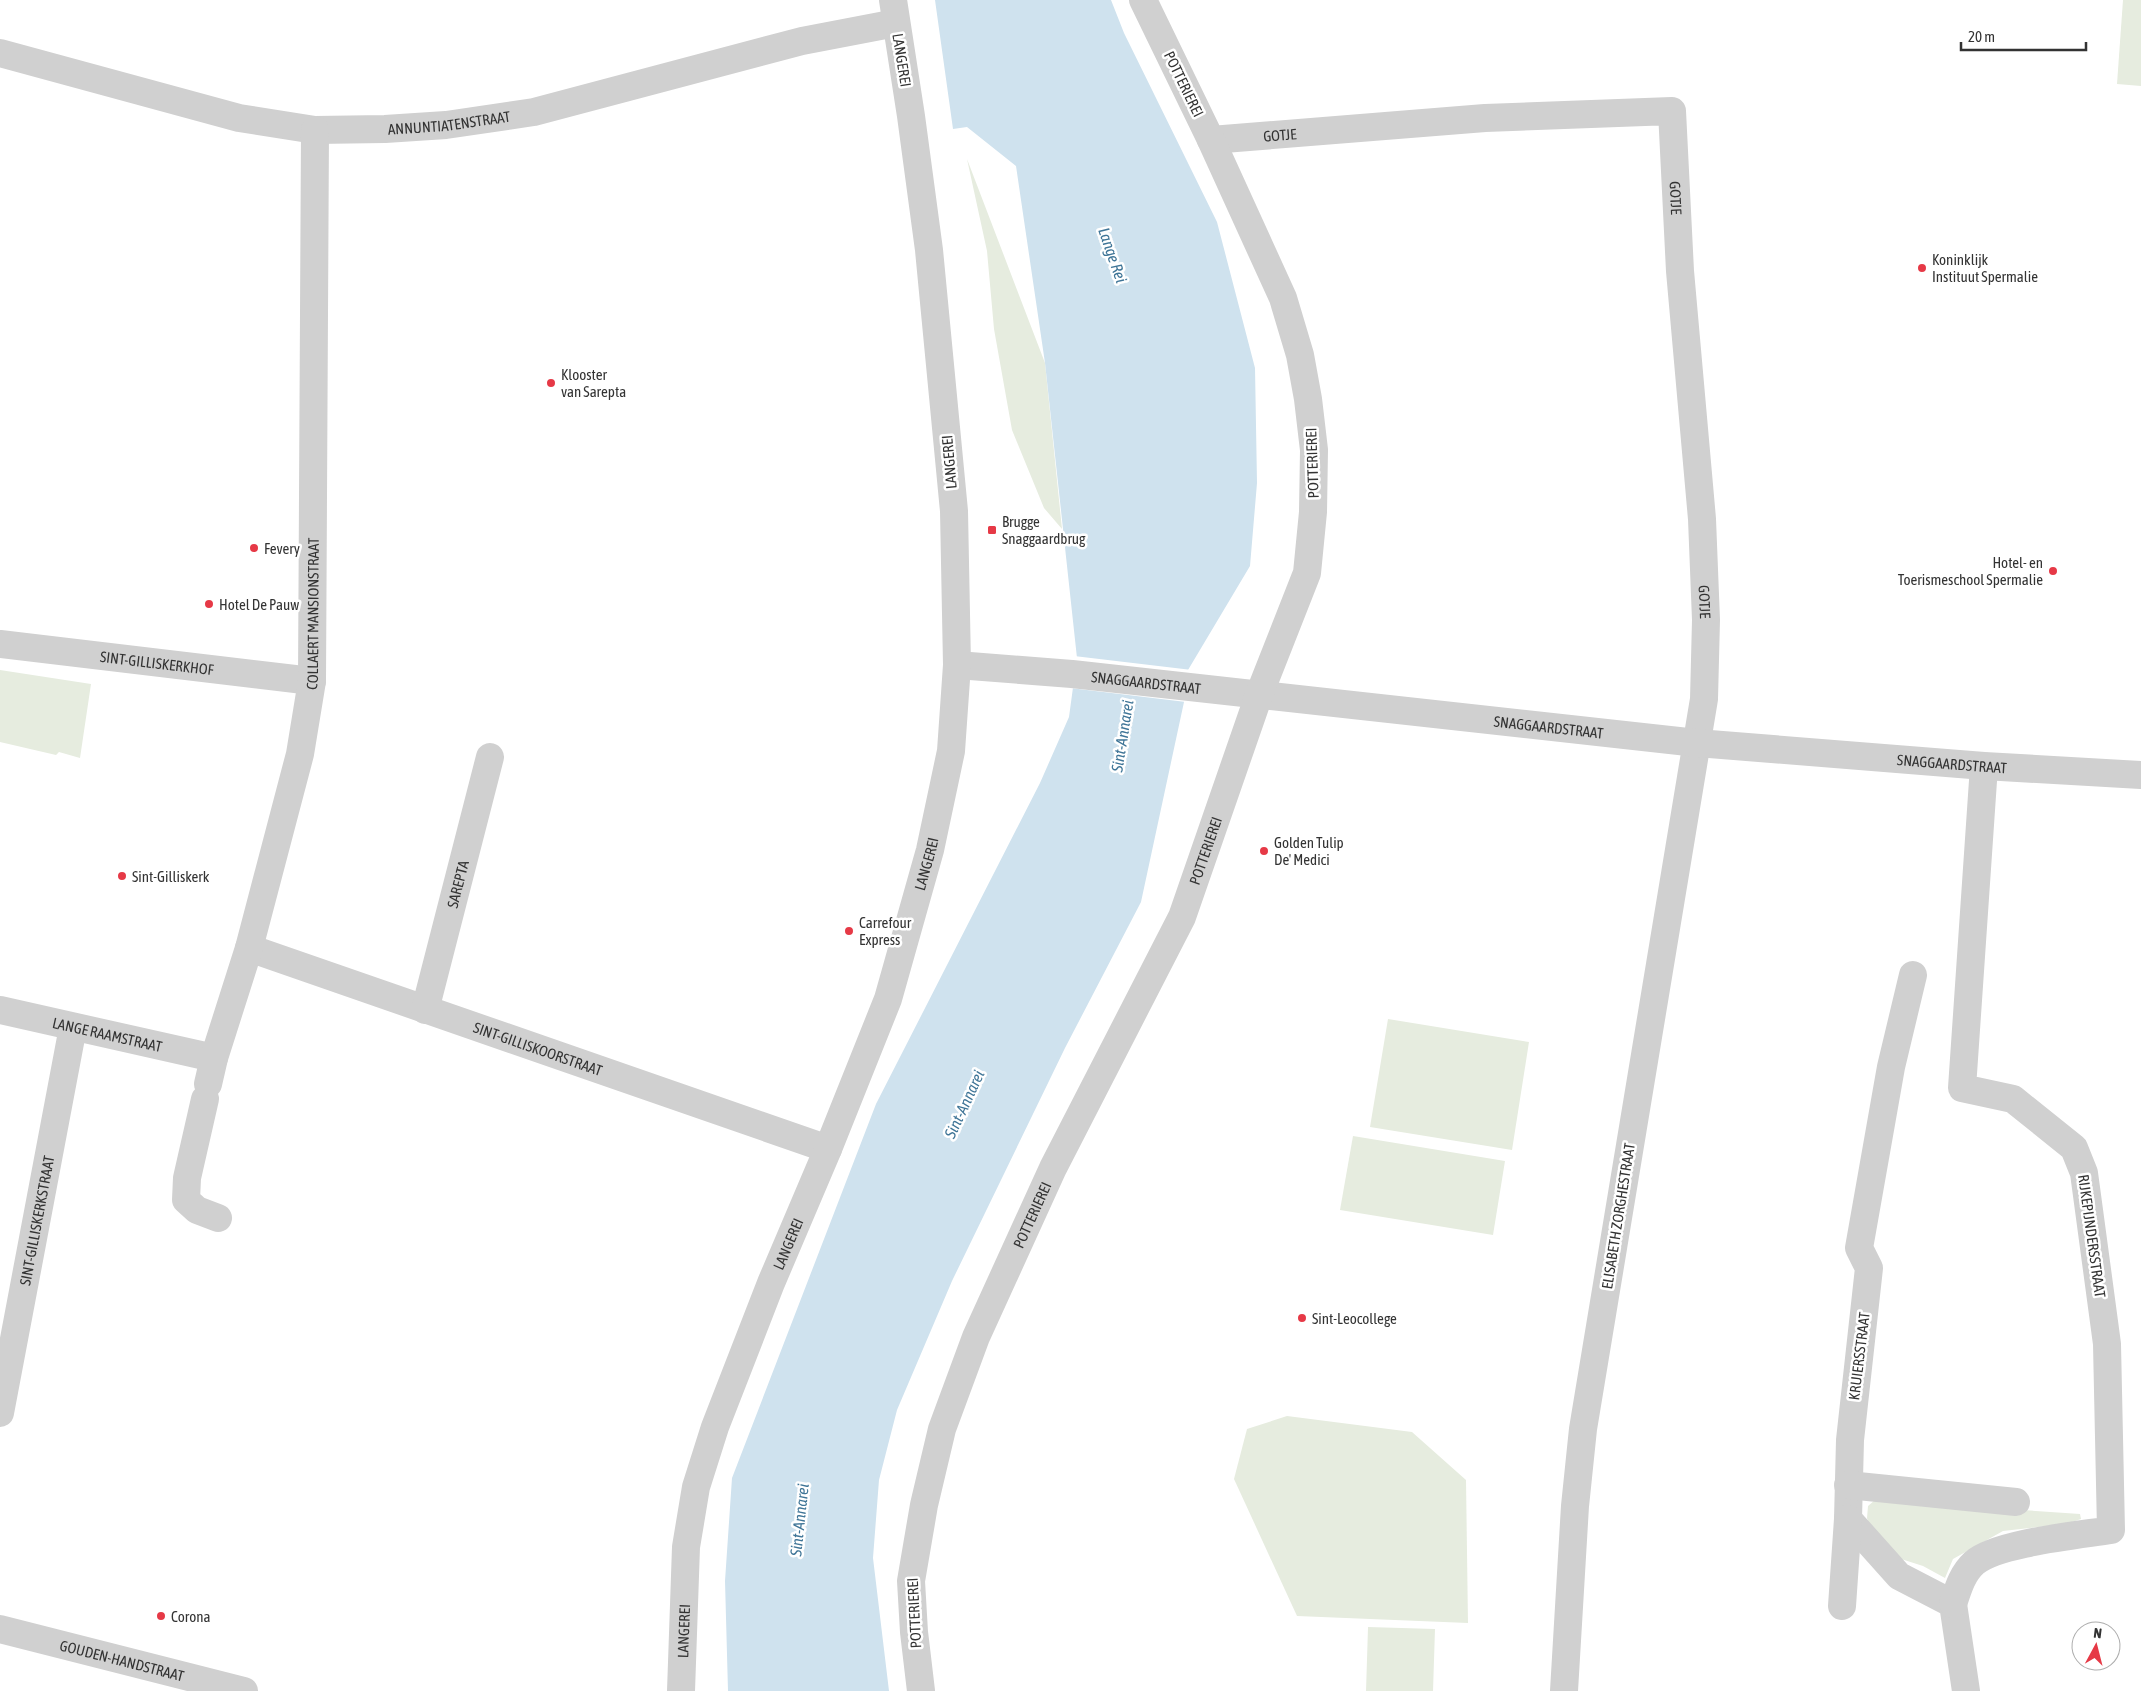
<svg xmlns="http://www.w3.org/2000/svg" width="2141" height="1691" viewBox="0 0 2141 1691" font-family="'Asap Condensed',sans-serif">
  <style>
    .green { fill: #e6ecdf }
    .water { fill: #cfe2ee }
    .pier { fill: #fff }
    .lines { fill: none; stroke-linecap: round; stroke-linejoin: round }
    .minor { stroke: #d0d0d0; stroke-width: 28 }
    .poi-dot { fill: #e63946; stroke: #fff; stroke-width: 2 }
    .labels { text-anchor: middle; dominant-baseline: central; stroke-width: 5; stroke-linejoin: round; paint-order: stroke }
    .street-label { font-size: 15px; fill: #333; stroke: #fff }
    .poi-label { font-size: 15px; fill: #333; stroke: #fff; text-anchor: start }
    .water-label { font-size: 16px; font-style: italic; fill: #3f7597; stroke: #fff }
  </style>
  <rect width="100%" height="100%" fill="#fff"/>
  <g class="green">
    <polygon points="2123,0 2141,0 2141,86 2117,84"/>
    <polygon points="967,159 1045,363 1062,529 1044,508 1012,430 994,329 987,251"/>
    <polygon points="0,670 91,684 80,758 59,752 56,755 0,742"/>
    <polygon points="1388,1019 1529,1042 1512,1150 1370,1127"/>
    <polygon points="1353,1136 1505,1161 1493,1235 1340,1210"/>
    <polygon points="1287,1416 1412,1432 1466,1480 1468,1623 1297,1616 1234,1479 1247,1429"/>
    <polygon points="1875,1500 2080,1514 2081,1519 2066,1524 2003,1531 1953,1559 1945,1578 1923,1566 1898,1558 1870,1528 1867,1518 1868,1506"/>
    <polygon points="1368,1627 1435,1629 1433,1691 1366,1691"/>
  </g>
  <polygon class="water" points="935,0 1111,0 1124,33 1217,222 1255,368 1257,483 1250,566 1188,670 1184,702 1141,902 1065,1048 952,1281 897,1410 879,1480 873,1558 889,1691 728,1691 725,1581 732,1478 876,1104 1040,783 1069,717 1077,658 1045,363 1016,166 967,127 953,129"/>
  <polygon class="pier" points="1074,656 1192,670 1186,702 1070,688"/>
  <g class="lines">
    <g class="minor">
      <path id="s1" d="M 0,53 L 239,118 L 315,130 L 385,129 L 446,125 L 534,112 L 802,41 L 896,23"/>
      <path id="s2" d="M 1211,140 L 1485,118 L 1672,111 L 1680,271 L 1702,519 L 1706,620 L 1704,699 L 1583,1429 L 1575,1506 L 1564,1691"/>
      <path id="s3" d="M 0,644 L 312,681"/>
      <path id="s4" d="M 957,665 L 1072,674 L 1697,743 L 1984,766 L 2141,775"/>
      <path id="s5" d="M 249,948 L 828,1149"/>
      <polyline points="1913,975 1891,1067 1859,1248 1869,1268 1850,1440 1848,1519 1899,1576 1953,1604 1966,1691"/>
      <path id="s6" d="M 0,1010 L 214,1058"/>
      <path id="s7" d="M 425,1010 L 490,757"/>
      <path id="s8" d="M 208,1084 L 214,1058 L 249,948 L 300,754 L 312,681 L 315,130"/>
      <polyline points="205,1099 187,1178 186,1200 197,1210 218,1218"/>
      <path id="s9" d="M 0,1413 L 73,1027"/>
      <polyline points="1848,1485 2016,1502"/>
      <path d="M 1953,1604 C 1958,1589 1962,1574 1974,1563 C 1996,1543 2080,1535 2111,1530 L 2107,1344 L 2084,1173 L 2074,1148 L 2013,1099 L 1962,1088 L 1984,766"/>
      <polyline points="1842,1606 1848,1519"/>
      <path id="s10" d="M 0,1629 L 244,1691"/>
      <path id="s11" d="M 681,1691 L 686,1547 L 696,1487 L 715,1427 L 771,1283 L 828,1149 L 888,999 L 930,850 L 951,751 L 957,665 L 954,511 L 929,250 L 911,116 L 893,0"/>
      <path id="s12" d="M 921,1691 L 914,1632 L 911,1581 L 924,1505 L 942,1429 L 976,1337 L 1053,1168 L 1182,917 L 1259,695 L 1307,573 L 1313,512 L 1314,450 L 1308,399 L 1300,355 L 1283,298 L 1211,140 L 1143,0"/>
    </g>
  </g>
  <g class="poi-dot">
    <circle cx="1922" cy="268" r="5"/>
    <circle cx="551" cy="383" r="5"/>
    <rect x="987" y="525" width="10" height="10" rx="2.5"/>
    <circle cx="254" cy="548" r="5"/>
    <circle cx="2053" cy="571" r="5"/>
    <circle cx="209" cy="604" r="5"/>
    <circle cx="1264" cy="851" r="5"/>
    <circle cx="122" cy="876" r="5"/>
    <circle cx="849" cy="931" r="5"/>
    <circle cx="1302" cy="1318" r="5"/>
    <circle cx="161" cy="1616" r="5"/>
  </g>
  <g class="labels">
    <g class="street-label">
      <text transform="translate(902 60) rotate(81)">LANGEREI</text>
      <text transform="translate(1184 84) rotate(64)">POTTERIEREI</text>
      <text stroke="none"><textPath href="#s1" startOffset="459">ANNUNTIATENSTRAAT</textPath></text>
      <text stroke="none"><textPath href="#s2" startOffset="69">GOTJE</textPath></text>
      <text stroke="none"><textPath href="#s2" startOffset="549">GOTJE</textPath></text>
      <text transform="translate(949 462) rotate(-95)">LANGEREI</text>
      <text transform="translate(1312 463) rotate(-92)">POTTERIEREI</text>
      <text stroke="none"><textPath href="#s2" startOffset="954">GOTJE</textPath></text>
      <text stroke="none"><textPath href="#s8" startOffset="484">COLLAERT MANSIONSTRAAT</textPath></text>
      <text stroke="none"><textPath href="#s3" startOffset="158">SINT-GILLISKERKHOF</textPath></text>
      <text stroke="none"><textPath href="#s4" startOffset="190">SNAGGAARDSTRAAT</textPath></text>
      <text stroke="none"><textPath href="#s4" startOffset="595">SNAGGAARDSTRAAT</textPath></text>
      <text stroke="none"><textPath href="#s4" startOffset="1000">SNAGGAARDSTRAAT</textPath></text>
      <text stroke="none"><textPath href="#s12" startOffset="902">POTTERIEREI</textPath></text>
      <text stroke="none"><textPath href="#s11" startOffset="870">LANGEREI</textPath></text>
      <text stroke="none"><textPath href="#s7" startOffset="130">SAREPTA</textPath></text>
      <text stroke="none"><textPath href="#s6" startOffset="110">LANGE RAAMSTRAAT</textPath></text>
      <text stroke="none"><textPath href="#s5" startOffset="306">SINT-GILLISKOORSTRAAT</textPath></text>
      <text stroke="none"><textPath href="#s12" startOffset="498">POTTERIEREI</textPath></text>
      <text transform="translate(1618 1216) rotate(-81)">ELISABETH ZORGHESTRAAT</text>
      <text stroke="none"><textPath href="#s9" startOffset="196">SINT-GILLISKERKSTRAAT</textPath></text>
      <text transform="translate(2092 1236) rotate(82)">RIJKEPIJNDERSSTRAAT</text>
      <text stroke="none"><textPath href="#s11" startOffset="465">LANGEREI</textPath></text>
      <text transform="translate(1859 1356) rotate(-83)">KRUIERSSTRAAT</text>
      <text transform="translate(914 1613) rotate(-93)">POTTERIEREI</text>
      <text stroke="none"><textPath href="#s11" startOffset="60">LANGEREI</textPath></text>
      <text stroke="none"><textPath href="#s10" startOffset="126">GOUDEN-HANDSTRAAT</textPath></text>
    </g>
    <g class="poi-label">
      <text x="1932" y="259">Koninklijk<tspan x="1932" dy="17">Instituut Spermalie</tspan></text>
      <text x="561" y="374">Klooster<tspan x="561" dy="17">van Sarepta</tspan></text>
      <text x="1002" y="521">Brugge<tspan x="1002" dy="17">Snaggaardbrug</tspan></text>
      <text x="264" y="548">Fevery</text>
      <text x="2043" y="562" text-anchor="end">Hotel- en<tspan x="2043" dy="17">Toerismeschool Spermalie</tspan></text>
      <text x="219" y="604">Hotel De Pauw</text>
      <text x="1274" y="842">Golden Tulip<tspan x="1274" dy="17">De' Medici</tspan></text>
      <text x="132" y="876">Sint-Gilliskerk</text>
      <text x="859" y="922">Carrefour<tspan x="859" dy="17">Express</tspan></text>
      <text x="1312" y="1318">Sint-Leocollege</text>
      <text x="171" y="1616">Corona</text>
    </g>
    <g class="water-label">
      <text transform="translate(1113 255) rotate(71)">Lange Rei</text>
      <text transform="translate(1122 736) rotate(-81)">Sint-Annarei</text>
      <text transform="translate(964 1104) rotate(-65)">Sint-Annarei</text>
      <text transform="translate(799 1520) rotate(-84)">Sint-Annarei</text>
    </g>
  </g>
  <g transform="translate(2096 1646) rotate(7)"><circle r="24" fill="#ffffff" stroke="#adadad"/>
  <path d="M0-4L9 19L0 12L-9 19Z" fill="#e63946"/>
  <text y="-8" font-size="14" font-weight="bold" text-anchor="middle" fill="#333333">N</text>
  </g>
  <path d="M1961 42v8h125v-8" fill="none" stroke="#333333" stroke-width="2.5"/>
  <text x="1968" y="42" font-size="15" fill="#333333" stroke="#ffffff" stroke-width="4" paint-order="stroke">20 m</text>
</svg>
